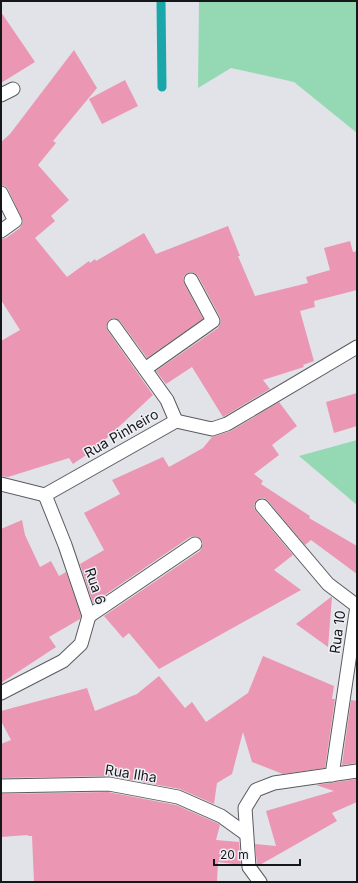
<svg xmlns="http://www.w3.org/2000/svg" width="358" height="883" viewBox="0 0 358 883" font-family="Inter,sans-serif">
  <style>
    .green { fill: #95d9b4 }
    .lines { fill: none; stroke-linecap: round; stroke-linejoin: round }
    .stream { stroke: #1ba6aa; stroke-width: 9 }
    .building { fill: #eb96b3 }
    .service-casing { stroke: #595b5f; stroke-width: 15 }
    .service { stroke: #fff; stroke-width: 13 }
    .labels { text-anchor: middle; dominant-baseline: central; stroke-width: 3; stroke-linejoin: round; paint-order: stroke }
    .street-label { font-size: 14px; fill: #161719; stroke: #eff0f6 }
  </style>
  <rect width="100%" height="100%" fill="#e1e3e8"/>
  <g class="green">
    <polygon points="199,1 357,1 357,133 294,82 231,68 198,88"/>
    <polygon points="357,440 357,505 299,456"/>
  </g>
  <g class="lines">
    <polyline class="stream" points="161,1 162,87"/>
  </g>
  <g class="building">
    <polygon points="1,12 35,62 1,83"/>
    <polygon points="74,50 97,88 53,141 56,143 38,165 69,200 51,216 55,221 35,238 67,277 89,261 90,263 95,259 96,261 144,233 156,254 228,226 240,256 238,256 255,296 308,283 306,277 330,270 324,248 350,241 353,252 357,251 357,290 314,301 315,307 300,311 314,361 303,365 304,367 263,380 270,389 223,417 192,367 166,384 156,371 218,328 220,324 221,321 220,317 198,276 195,273 191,272 188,273 184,276 183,280 184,283 203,319 147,358 120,321 117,319 113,318 109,320 107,323 106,327 108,331 153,395 95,449 73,464 69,458 8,477 1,476 1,341 20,330 1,300 1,239 6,238 20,228 22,224 23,221 8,189 5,186 1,185 1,142 10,134"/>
    <polygon points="125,80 138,106 102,124 89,99"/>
    <polygon points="357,393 357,426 334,433 326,402"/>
    <polygon points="279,402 297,426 272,445 279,455 254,474 263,481 261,484 310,516 309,518 357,546 357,574 311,540 305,545 268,501 264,498 261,498 257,500 254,504 254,508 256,511 293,555 274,570 301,590 159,669 129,633 123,638 104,616 200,551 202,547 203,544 202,540 198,537 194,536 190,537 93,603 80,564 104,550 84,513 120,494 112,480 163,457 169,467 203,448 212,437 231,431"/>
    <polygon points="22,520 25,535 40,567 51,561 59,576 66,572 81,616 80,619 49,637 56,647 1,683 1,529"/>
    <polygon points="331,597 332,597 328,647 296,624"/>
    <polygon points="263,656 334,686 332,699 335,699 325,768 283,774 252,762 243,732 232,774 217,783 214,804 180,789 110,776 1,778 1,744 11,740 1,721 1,711 87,688 95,711 137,694 159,676 185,708 192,702 206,722 248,693"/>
    <polygon points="351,700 357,701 357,763 342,765"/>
    <polygon points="357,779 357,802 332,813 337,821 258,866 257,864 255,844 276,846 266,811 334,791 316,785"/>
    <polygon points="108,792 176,805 217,823 220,825 216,840 239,842 241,865 218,862 217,882 34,882 32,836 28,836 28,835 1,837 1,794"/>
  </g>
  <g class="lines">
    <defs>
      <g id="service">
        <polyline points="1,95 13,89"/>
        <polyline points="1,193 15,221 1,231"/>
        <polyline points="114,326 167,400 176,421"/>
        <polyline points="145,369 213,321 191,280"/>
        <polyline points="176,421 212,429 227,424 357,347"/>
        <polyline points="1,484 45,495 176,421"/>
        <polyline points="262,506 328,584 357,606 332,775"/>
        <polyline points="89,616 195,544"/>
        <polyline points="1,693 63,661 81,644 89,616 65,545 45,495"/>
        <polyline points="1,786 109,784 178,797 221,816 246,834"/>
        <polyline points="260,882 249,867 245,808 256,790 274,783 357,771"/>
      </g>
    </defs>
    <use href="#service" class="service-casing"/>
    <use href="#service" class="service"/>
  </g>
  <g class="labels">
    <g class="street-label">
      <text transform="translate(121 433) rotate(-30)">Rua Pinheiro</text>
      <text transform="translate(96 586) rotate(71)">Rua 6</text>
      <text transform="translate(337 632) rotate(-82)">Rua 10</text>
      <text transform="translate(131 773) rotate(9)">Rua Ilha</text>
    </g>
  </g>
  <rect width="358" height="883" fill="none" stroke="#161719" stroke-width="4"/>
  <path d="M214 859v6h86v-6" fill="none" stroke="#161719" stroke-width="2"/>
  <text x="220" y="859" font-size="12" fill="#161719" stroke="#eff0f6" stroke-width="3" paint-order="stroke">20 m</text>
</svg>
